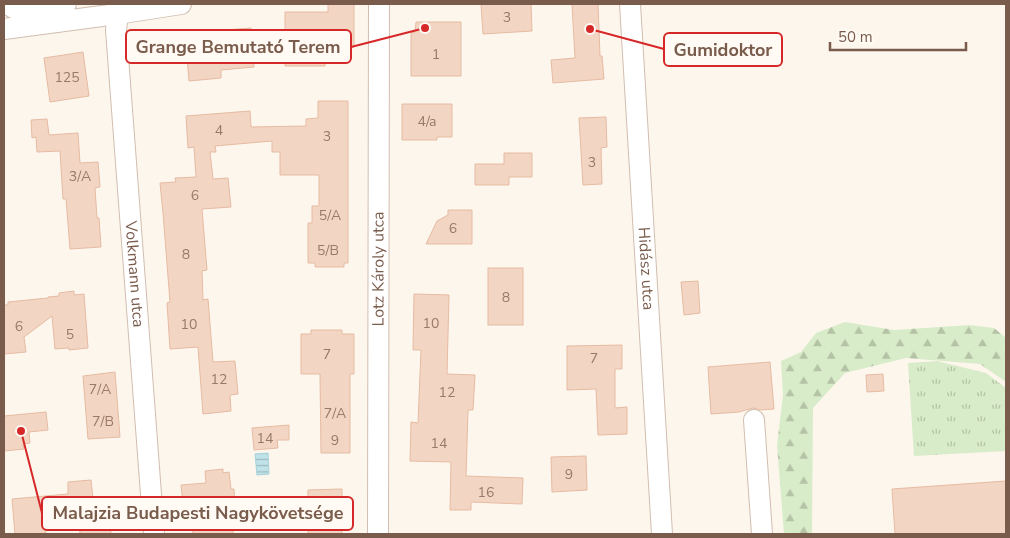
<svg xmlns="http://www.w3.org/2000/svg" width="1010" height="538" viewBox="0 0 1010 538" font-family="'Nunito Sans',sans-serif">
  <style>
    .grass { fill: url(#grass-tufts) }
    .forest { fill: url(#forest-firs) }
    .water { fill: url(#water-rules); stroke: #a5d3da }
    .building { fill: #f3d5c3; stroke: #e6bba3 }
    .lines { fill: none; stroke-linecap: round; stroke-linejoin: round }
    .minor-casing { stroke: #d1beb0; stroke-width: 22 }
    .minor { stroke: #fff; stroke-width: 20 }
    .labels { text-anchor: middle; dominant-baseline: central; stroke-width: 4; stroke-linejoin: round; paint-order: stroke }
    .number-label { font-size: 14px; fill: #987a6a }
    .street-label { font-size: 16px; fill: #7a5c4d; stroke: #fffaf3 }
    .leader { fill: none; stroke: #d62828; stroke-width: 2 }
    .callout-dot { fill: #d62828; stroke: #fffaf3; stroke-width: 2 }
    .callout { fill: #fffaf3; stroke: #d62828; stroke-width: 2 }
    .callout-label { font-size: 18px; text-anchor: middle; font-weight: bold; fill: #7a5c4d }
  </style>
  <defs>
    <pattern id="grass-tufts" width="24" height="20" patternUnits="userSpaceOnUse" patternTransform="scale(1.25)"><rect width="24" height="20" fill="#d8ecc9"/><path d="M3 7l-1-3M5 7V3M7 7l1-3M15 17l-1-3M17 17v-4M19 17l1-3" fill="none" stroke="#b4c2a5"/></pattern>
    <pattern id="forest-firs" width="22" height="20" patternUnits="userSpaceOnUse" patternTransform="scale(1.25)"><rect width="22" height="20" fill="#d8ecc9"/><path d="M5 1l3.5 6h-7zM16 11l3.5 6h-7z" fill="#b4c2a5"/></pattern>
    <pattern id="water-rules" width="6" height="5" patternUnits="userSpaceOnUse" patternTransform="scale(1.25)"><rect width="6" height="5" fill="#bfe3e8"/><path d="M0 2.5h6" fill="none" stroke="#a0bbbe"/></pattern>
  </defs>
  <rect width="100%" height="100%" fill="#fdf6ec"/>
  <polygon class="grass" points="937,361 986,373 1006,388 1006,451 914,456 908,363"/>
  <polygon class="forest" points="845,322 894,330 970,325 994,328 1006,338 1006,382 980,364 906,358 845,373 813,408 812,534 784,534 777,445 783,395 781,361 801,352 816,333"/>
  <polygon class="water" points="268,453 269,474 257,475 255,454"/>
  <g class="building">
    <polygon points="328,4 354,4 354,47 325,47 325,66 285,66 285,12 328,12"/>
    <polygon points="481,4 531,4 532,31 483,34"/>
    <polygon points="572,4 598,4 600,56 602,56 604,79 553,83 551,60 575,58"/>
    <polygon points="416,22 461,22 461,76 411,76 411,33 415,32"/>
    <polygon points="251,28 254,67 221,70 221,78 189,81 185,33"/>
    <polygon points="83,52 89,96 50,102 44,58"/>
    <polygon points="318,101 348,101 348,263 344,263 344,267 315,267 315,263 308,263 308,223 312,223 312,206 319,206 319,175 280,175 280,152 272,152 272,141 215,146 216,152 210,152 213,179 228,178 231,207 202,209 207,270 202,271 203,300 208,299 213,362 235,361 238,394 230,395 231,411 203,414 198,347 170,349 167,303 170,302 163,213 160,183 176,182 175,178 196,177 194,147 188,148 186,116 250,111 251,127 306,126 306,119 318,118"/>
    <polygon points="402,104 452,104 452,137 437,137 437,140 402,140"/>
    <polygon points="606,117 607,147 601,148 602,184 583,185 579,118"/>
    <polygon points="47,119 49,135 78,133 80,163 98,162 100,187 95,188 97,218 99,218 101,247 70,249 66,199 63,199 60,151 37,152 36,137 32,138 31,120"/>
    <polygon points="504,153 532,153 532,177 509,177 509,185 475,185 475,164 504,164"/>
    <polygon points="448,210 472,210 472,244 426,244 437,221 448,215"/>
    <rect x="488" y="268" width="35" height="57"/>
    <polygon points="698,281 700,313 684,315 681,282"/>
    <polygon points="74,291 74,295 84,294 88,348 69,350 69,348 55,349 52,316 24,337 26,352 4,354 4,305 8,305 8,302 48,298 48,297 59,296 59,293"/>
    <polygon points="414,294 449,295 447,374 475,375 473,410 468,410 466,476 523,478 522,504 471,502 471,510 450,510 451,462 410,461 411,422 418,423 421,350 413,350"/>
    <polygon points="311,330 342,330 342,334 354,334 354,374 350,374 350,453 321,453 320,374 301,374 301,334 311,334"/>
    <polygon points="622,345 622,369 615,369 615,408 627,407 627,434 598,435 596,389 567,390 567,346"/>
    <polygon points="770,362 774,409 760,410 753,408 739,412 711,414 708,367"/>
    <polygon points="115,372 120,437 88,439 83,376"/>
    <polygon points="883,374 884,391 867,392 866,375"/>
    <polygon points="46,412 48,430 29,432 30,443 23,444 24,449 4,451 4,416"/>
    <polygon points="289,425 289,440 277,440 278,448 254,450 252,428"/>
    <polygon points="586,456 587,490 552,492 551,457"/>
    <polygon points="223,469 223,473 229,472 231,489 234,489 235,509 232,510 233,534 193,534 191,513 184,513 181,485 206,483 205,471"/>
    <polygon points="91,480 93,499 108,497 111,534 80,534 79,520 49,522 49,524 45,525 46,534 15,534 12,499 68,494 68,482"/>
    <polygon points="1006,481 1006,534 895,534 892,489"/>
    <polygon points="342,489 342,534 308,534 308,490"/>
  </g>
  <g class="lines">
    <defs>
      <g id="minor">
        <polyline points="7,4 17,10 66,4"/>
        <path id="s1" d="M 119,4 L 116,30 L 154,534"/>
        <path id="s2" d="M 630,4 L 662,534"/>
        <polyline points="4,29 117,14 181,4"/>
        <polyline points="754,420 762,534"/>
        <path id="s3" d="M 378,534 L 379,4"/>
      </g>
    </defs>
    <use href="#minor" class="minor-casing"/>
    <use href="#minor" class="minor"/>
  </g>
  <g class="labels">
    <g class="number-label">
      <text x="507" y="17">3</text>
      <text x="436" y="54">1</text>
      <text x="67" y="77">125</text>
      <text x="427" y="121">4/a</text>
      <text x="219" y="130">4</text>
      <text x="327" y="136">3</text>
      <text x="592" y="162">3</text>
      <text x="80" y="176">3/A</text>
      <text x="195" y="195">6</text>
      <text x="330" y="215">5/A</text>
      <text x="453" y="228">6</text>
      <text x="328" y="250">5/B</text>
      <text x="186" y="254">8</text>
      <text x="506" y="297">8</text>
      <text x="431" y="323">10</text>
      <text x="189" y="324">10</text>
      <text x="19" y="326">6</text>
      <text x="70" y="334">5</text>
      <text x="327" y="354">7</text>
      <text x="594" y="358">7</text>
      <text x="219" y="379">12</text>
      <text x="100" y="389">7/A</text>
      <text x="447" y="392">12</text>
      <text x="335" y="413">7/A</text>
      <text x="103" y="421">7/B</text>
      <text x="265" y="438">14</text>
      <text x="335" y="440">9</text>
      <text x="439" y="443">14</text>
      <text x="569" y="474">9</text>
      <text x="486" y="492">16</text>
    </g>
    <g class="street-label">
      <text stroke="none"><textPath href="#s3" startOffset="265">Lotz Károly utca</textPath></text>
      <text stroke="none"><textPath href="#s2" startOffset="265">Hidász utca</textPath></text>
      <text stroke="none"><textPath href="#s1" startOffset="271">Volkmann utca</textPath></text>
    </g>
  </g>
  <path class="leader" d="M425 28L351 47M590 29L664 49M21 431L42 513"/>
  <g class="callout-dot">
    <circle cx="425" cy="28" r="5"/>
    <circle cx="590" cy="29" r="5"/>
    <circle cx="21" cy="431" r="5"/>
  </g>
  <g class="callout">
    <rect x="126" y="30" width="225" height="33" rx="5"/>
    <rect x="664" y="33" width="118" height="33" rx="5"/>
    <rect x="42" y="497" width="311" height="33" rx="5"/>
  </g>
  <g class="callout-label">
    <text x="238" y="53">Grange Bemutató Terem</text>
    <text x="723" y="56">Gumidoktor</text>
    <text x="198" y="519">Malajzia Budapesti Nagykövetsége</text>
  </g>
  <rect width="1010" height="538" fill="none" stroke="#7a5c4d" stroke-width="10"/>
  <path d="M830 42v8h136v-8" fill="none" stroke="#7a5c4d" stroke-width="2.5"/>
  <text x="838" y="42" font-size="15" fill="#7a5c4d" stroke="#fffaf3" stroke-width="4" paint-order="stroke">50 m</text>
</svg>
